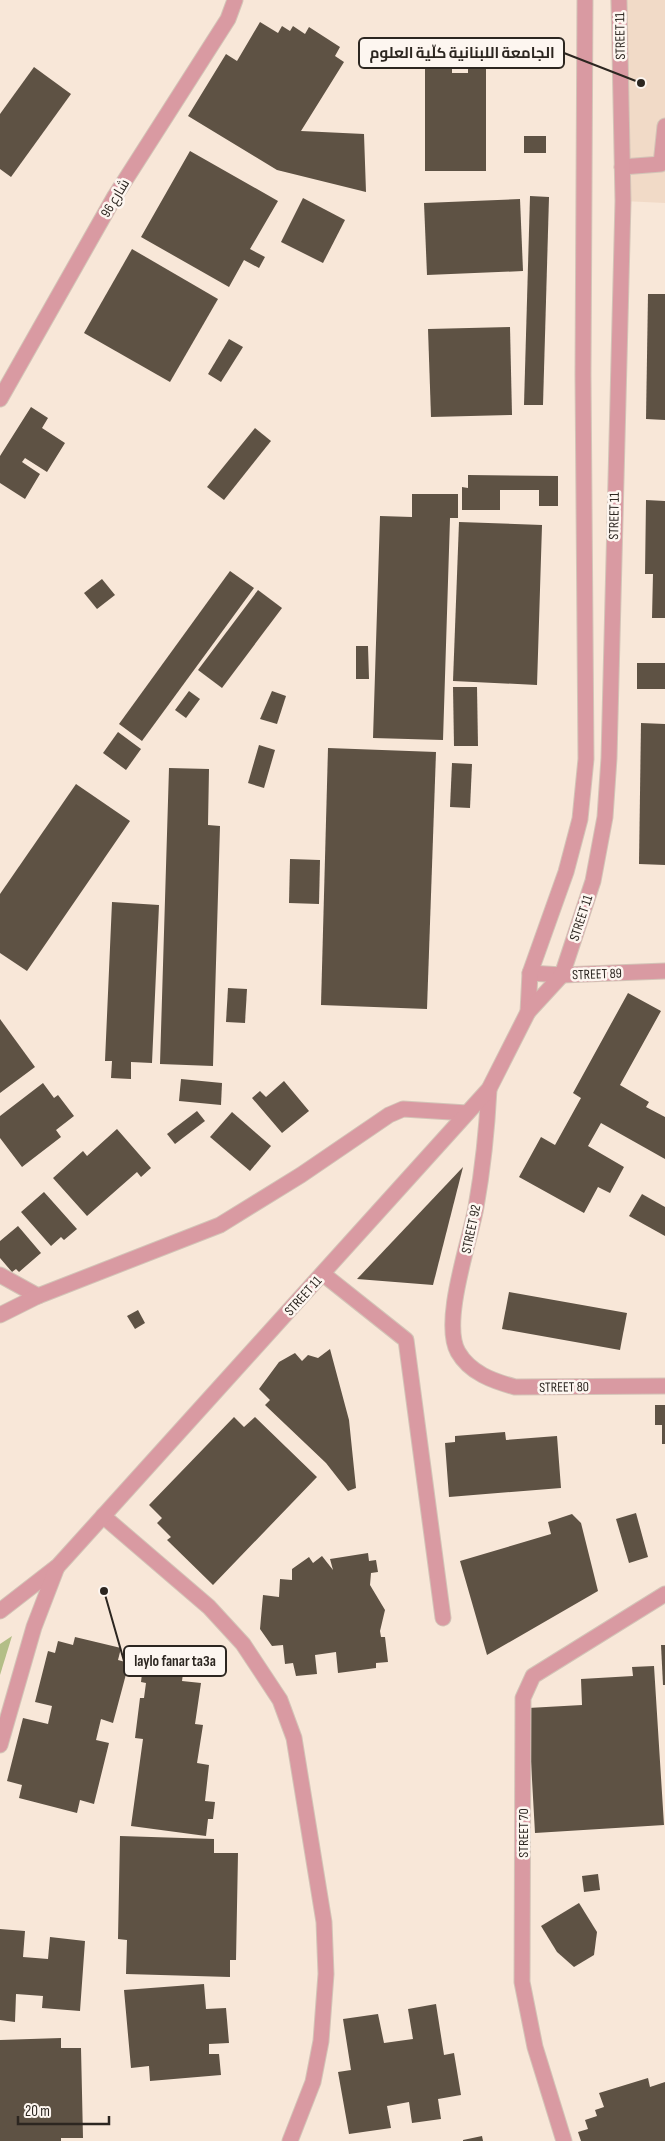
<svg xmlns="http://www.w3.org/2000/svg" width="665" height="2141" viewBox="0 0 665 2141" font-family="'Sofia Sans Condensed',Cairo,sans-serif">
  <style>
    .built { fill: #f1dac7 }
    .green { fill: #b3be87 }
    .building { fill: #5e5244 }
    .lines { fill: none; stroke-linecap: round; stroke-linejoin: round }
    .service-casing { stroke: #d3c4b7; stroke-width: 17 }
    .minor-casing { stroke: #d3c4b7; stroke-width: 17 }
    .tertiary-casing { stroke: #d3c4b7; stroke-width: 17 }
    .service { stroke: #d99aa2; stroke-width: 15 }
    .minor { stroke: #d99aa2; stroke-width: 15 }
    .tertiary { stroke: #d99aa2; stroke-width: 15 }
    .labels { text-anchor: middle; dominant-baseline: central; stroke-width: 5; stroke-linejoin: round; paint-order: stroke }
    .street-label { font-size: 14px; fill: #2c2620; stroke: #fdf6f0 }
    .leader { fill: none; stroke: #2c2620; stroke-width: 2 }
    .callout-dot { fill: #2c2620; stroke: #fdf6f0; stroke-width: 2 }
    .callout { fill: #fdf6f0; stroke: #2c2620; stroke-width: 2 }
    .callout-label { font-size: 15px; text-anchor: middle; font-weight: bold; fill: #2c2620 }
  </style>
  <rect width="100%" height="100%" fill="#f8e7d8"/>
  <polygon class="built" points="610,0 665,0 665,203 623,201 622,167"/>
  <polygon class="green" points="12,1636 0,1675 0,1644"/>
  <g class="building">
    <polygon points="260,22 278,33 282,26 290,31 293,26 305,34 309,27 340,47 335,56 344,62 301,131 364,134 366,192 277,170 188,116 226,54 237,61"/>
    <polygon points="486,41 486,171 425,171 425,56 452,56 452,73 468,73 468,42"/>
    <polygon points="34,67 71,94 11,177 0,169 0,114"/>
    <rect x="524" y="136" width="22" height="17"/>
    <polygon points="190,151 278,201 250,249 265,257 259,268 244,260 229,287 141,237"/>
    <polygon points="530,196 549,197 543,405 524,405"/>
    <polygon points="303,198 345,220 323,263 281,242"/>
    <polygon points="520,199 523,271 427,275 424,203"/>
    <polygon points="132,249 218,299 170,382 84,333"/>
    <polygon points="648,294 665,294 665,420 646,419"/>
    <polygon points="510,327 512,415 431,417 428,329"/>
    <polygon points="229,339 243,347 221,382 208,374"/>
    <polygon points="31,407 48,418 42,428 65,443 47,472 25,458 22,462 40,474 25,499 0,483 0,456"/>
    <polygon points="255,428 271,441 224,500 207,487"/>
    <polygon points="468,475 558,476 558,506 539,506 539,490 500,490 500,510 462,510 462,487 468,488"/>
    <polygon points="412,494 458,494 458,518 450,518 443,740 373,738 380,516 412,517"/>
    <polygon points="646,500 665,501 665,618 652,618 653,574 645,574"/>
    <polygon points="459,522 542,525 537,685 453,681"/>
    <polygon points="230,571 254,588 142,741 119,724"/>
    <polygon points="102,579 115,595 97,609 84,593"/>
    <polygon points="258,590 282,608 222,688 198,670"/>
    <polygon points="356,646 368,646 369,679 356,679"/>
    <rect x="637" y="663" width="28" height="26"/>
    <polygon points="453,687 477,687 478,746 454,746"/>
    <polygon points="189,691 200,699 186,718 175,710"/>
    <polygon points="272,691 286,696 277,724 260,719"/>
    <polygon points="641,723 665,724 665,865 639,864"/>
    <polygon points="118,732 141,749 126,770 103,753"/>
    <polygon points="259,745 275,750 264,788 248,783"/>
    <polygon points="328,748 436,752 427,1009 321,1005"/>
    <polygon points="452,763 472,764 470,808 450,807"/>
    <polygon points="169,768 209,769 208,825 220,826 213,1066 160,1064"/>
    <polygon points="76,784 130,821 27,971 0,953 0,894"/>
    <polygon points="290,859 320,860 319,904 289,903"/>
    <polygon points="112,902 159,905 152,1063 131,1062 131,1079 111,1078 112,1061 105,1061"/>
    <polygon points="228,988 247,989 245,1023 226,1022"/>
    <polygon points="628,993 661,1011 620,1085 649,1102 646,1107 665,1117 665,1159 601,1123 588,1146 624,1167 610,1193 598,1187 584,1213 519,1177 541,1137 555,1145 581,1098 573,1093"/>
    <polygon points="0,1019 35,1067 0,1093"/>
    <polygon points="181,1079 222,1083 221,1105 179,1101"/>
    <polygon points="284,1081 309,1111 282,1133 252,1098 260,1091 266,1097"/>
    <polygon points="43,1083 54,1098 58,1095 74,1116 56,1130 61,1137 22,1167 0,1138 0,1116"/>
    <polygon points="197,1111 205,1121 175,1144 167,1134"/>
    <polygon points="232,1112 271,1146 250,1171 210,1137"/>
    <polygon points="117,1129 151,1168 141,1177 137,1172 87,1216 53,1178 83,1151 87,1156"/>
    <polygon points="463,1167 433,1285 357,1279"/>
    <polygon points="44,1192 77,1229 64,1240 61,1237 51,1246 21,1212"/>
    <polygon points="642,1194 665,1207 665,1236 629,1216"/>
    <polygon points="18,1226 41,1253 19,1272 16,1269 12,1272 0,1258 0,1241"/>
    <polygon points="509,1292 627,1313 620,1350 502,1329"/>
    <polygon points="138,1310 145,1323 135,1329 127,1316"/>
    <polygon points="330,1349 349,1420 356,1488 348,1491 326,1463 265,1405 270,1400 259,1389 279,1362 295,1353 302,1361 308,1355 318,1358"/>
    <polygon points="655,1405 665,1405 665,1444 662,1444 662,1425 655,1425"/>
    <polygon points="234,1417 244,1427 255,1417 317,1477 213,1585 167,1540 171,1537 157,1523 162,1518 149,1505"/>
    <polygon points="505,1432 506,1440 557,1436 561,1488 449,1497 445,1443 455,1442 455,1436"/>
    <polygon points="636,1513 648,1557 629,1563 616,1519"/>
    <polygon points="572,1514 581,1523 598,1591 487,1655 460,1561 551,1534 548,1522"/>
    <polygon points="368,1553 369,1561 376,1560 378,1572 371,1573 370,1585 385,1610 380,1631 381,1637 385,1637 388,1662 376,1663 376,1668 338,1673 336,1652 315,1655 317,1674 296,1676 293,1663 285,1664 283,1645 272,1646 260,1629 263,1595 279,1597 280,1579 292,1580 292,1569 309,1557 313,1563 322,1556 333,1570 330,1559"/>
    <polygon points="75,1637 121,1648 118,1660 129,1663 113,1723 101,1719 96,1740 109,1743 94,1804 80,1800 77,1813 19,1798 22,1785 7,1781 23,1718 48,1724 52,1706 35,1702 48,1651 55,1653 58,1641 73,1645"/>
    <polygon points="661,1645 665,1645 665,1685 663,1685"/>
    <polygon points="145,1649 167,1651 165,1663 184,1666 182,1681 201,1683 195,1724 203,1725 197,1763 209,1765 205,1801 215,1802 213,1819 208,1819 206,1836 131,1826 143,1739 135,1738 140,1698 144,1698 146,1683 141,1682"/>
    <polygon points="654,1666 664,1825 535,1833 528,1708 582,1705 581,1679 633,1676 632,1667"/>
    <polygon points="120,1836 214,1839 214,1853 238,1853 236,1960 230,1960 230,1977 126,1974 127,1940 118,1939"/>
    <polygon points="598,1874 600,1890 584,1892 582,1876"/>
    <polygon points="579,1903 597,1932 594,1955 574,1967 557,1952 541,1926"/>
    <polygon points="0,1929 25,1931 23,1957 48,1959 50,1937 85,1941 80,2011 42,2008 43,1996 16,1994 15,2022 0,2020"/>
    <polygon points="204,1984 206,2009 226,2008 229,2043 209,2044 209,2054 219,2054 221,2075 150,2081 149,2066 131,2068 124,1990"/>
    <polygon points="436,2004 444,2055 454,2053 461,2095 438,2099 441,2119 412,2123 409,2102 387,2106 391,2128 349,2134 338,2072 351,2070 343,2019 378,2014 384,2043 413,2039 408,2009"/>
    <polygon points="61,2038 61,2048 81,2048 83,2138 61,2138 61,2141 0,2141 0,2040"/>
    <polygon points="648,2078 650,2087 665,2082 665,2141 581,2141 578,2132 588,2129 585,2120 597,2116 595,2110 604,2107 599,2093"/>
    <polygon points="482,2136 483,2141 463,2141 463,2140"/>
  </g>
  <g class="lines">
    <defs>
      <polyline id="service" points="622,167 661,164 665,126"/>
      <g id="minor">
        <polyline points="0,399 115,196 228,19 235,0"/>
        <polyline points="530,973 562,975 665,971"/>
        <path d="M 489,1089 C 487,1128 483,1168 476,1207 C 470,1241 441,1322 458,1352 C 470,1373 493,1381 515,1387 L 665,1386"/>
        <polyline points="323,1274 406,1340 443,1618"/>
        <polyline points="0,1275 38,1296"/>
        <polyline points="0,1315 38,1296 220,1225 301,1175 389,1115 403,1109 467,1113"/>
        <polyline points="103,1516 209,1607 243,1644 280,1700 294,1738 324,1922 326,1974 321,2041 313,2082 290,2141"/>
        <polyline points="564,2141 535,2047 522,1982 523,1698 533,1676 665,1594"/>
      </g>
      <g id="tertiary">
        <polyline points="528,1012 530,973 566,872 580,819 586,759 583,375 585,0"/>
        <polyline points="0,1611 58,1566 489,1089 528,1012 562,975 593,881 605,817 609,758 623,201 619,0"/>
        <polyline points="0,1745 34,1627 57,1567"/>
      </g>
    </defs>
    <use href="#service" class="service-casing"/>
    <use href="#minor" class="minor-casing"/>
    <use href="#tertiary" class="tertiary-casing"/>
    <use href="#service" class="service"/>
    <use href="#minor" class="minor"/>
    <use href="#tertiary" class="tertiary"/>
  </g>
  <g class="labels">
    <g class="street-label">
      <text transform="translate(620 36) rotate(-91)">STREET 11</text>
      <text transform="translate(115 198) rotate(-59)">شارع 96</text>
      <text transform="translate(614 516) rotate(-89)">STREET 11</text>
      <text transform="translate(581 918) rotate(-72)">STREET 11</text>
      <text transform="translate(597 974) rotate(-2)">STREET 89</text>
      <text transform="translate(471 1229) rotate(-78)">STREET 92</text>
      <text transform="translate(303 1296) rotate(-48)">STREET 11</text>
      <text transform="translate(564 1387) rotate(-1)">STREET 80</text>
      <text transform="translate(523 1833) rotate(-90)">STREET 70</text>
    </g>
  </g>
  <path class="leader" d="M641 83L564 53M104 1591L124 1661"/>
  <g class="callout-dot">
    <circle cx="641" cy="83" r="5"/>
    <circle cx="104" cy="1591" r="5"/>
  </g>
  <g class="callout">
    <rect x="359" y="38" width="205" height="30" rx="5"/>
    <rect x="124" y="1646" width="102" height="30" rx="5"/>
  </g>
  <g class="callout-label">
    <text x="462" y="58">الجامعة اللبنانية كلّية العلوم</text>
    <text x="175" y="1666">laylo fanar ta3a</text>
  </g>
  <path d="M18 2116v8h91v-8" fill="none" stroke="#2c2620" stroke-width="2.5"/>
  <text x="25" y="2116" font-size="15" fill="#2c2620" stroke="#fdf6f0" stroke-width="4" paint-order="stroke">20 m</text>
</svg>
